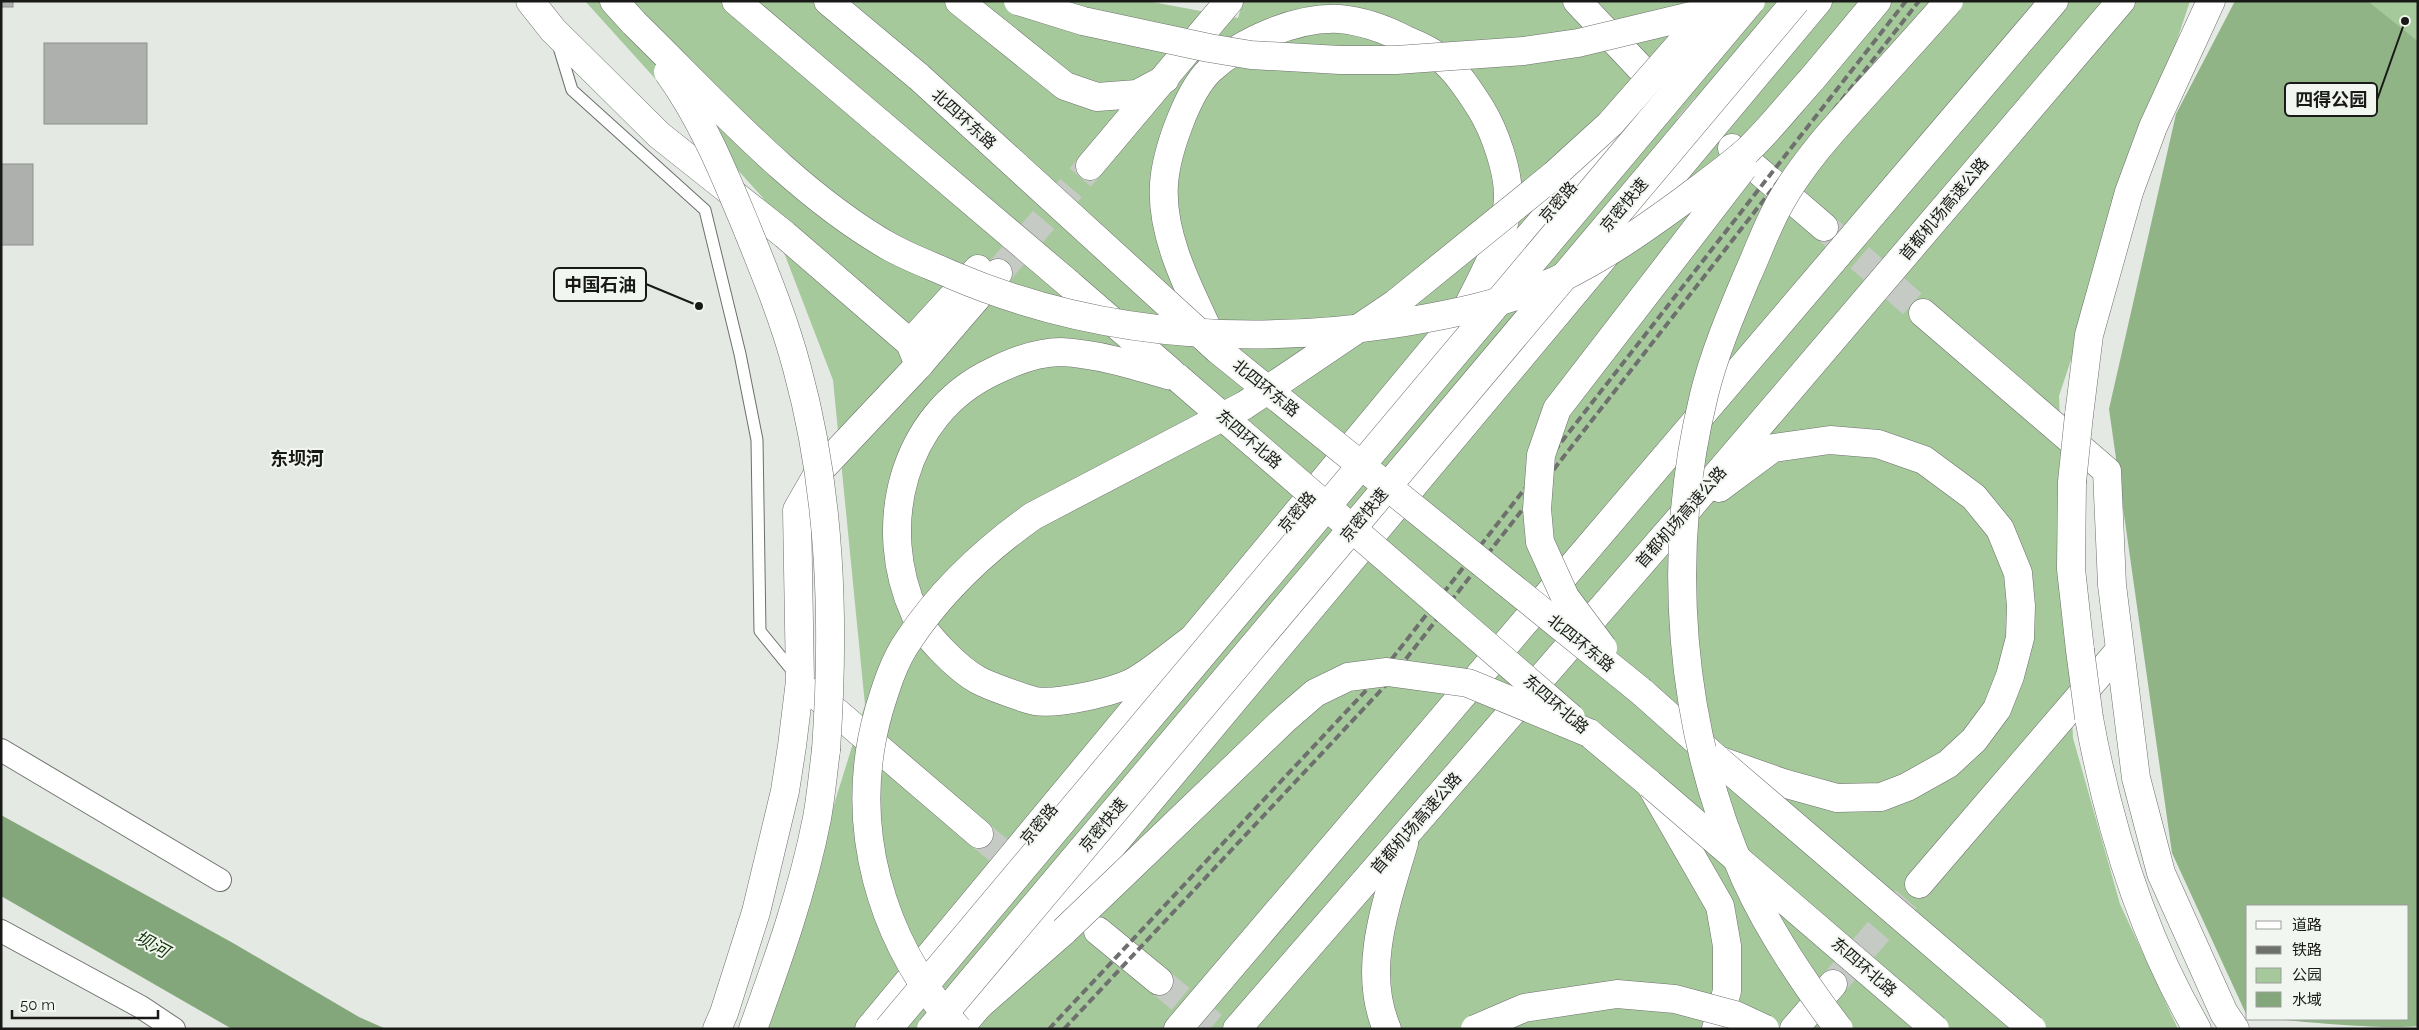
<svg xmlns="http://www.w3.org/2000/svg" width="2419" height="1030" viewBox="0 0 2419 1030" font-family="Raleway,'Noto Sans SC',sans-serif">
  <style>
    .green { fill: #a5c99b }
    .forest { fill: #90b486 }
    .water { fill: #83a77a }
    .building { fill: #adb0ac; stroke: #8d908c }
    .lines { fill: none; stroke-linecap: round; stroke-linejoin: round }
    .secondary-tunnel { stroke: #c6cac5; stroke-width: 28; stroke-dasharray: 28 14; stroke-linecap: butt }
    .lane-casing { stroke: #6c706c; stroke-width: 13 }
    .street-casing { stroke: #6c706c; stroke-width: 24 }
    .secondary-casing { stroke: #6c706c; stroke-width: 29 }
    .highway-casing { stroke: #6c706c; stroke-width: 29 }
    .lane { stroke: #fff; stroke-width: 11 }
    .street { stroke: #fff; stroke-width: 22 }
    .secondary { stroke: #fff; stroke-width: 28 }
    .highway { stroke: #fff; stroke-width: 28 }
    .rail { stroke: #6e706d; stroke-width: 4; stroke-dasharray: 8 4; stroke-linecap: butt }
    .highway-bridge-casing { stroke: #6c706c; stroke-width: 29; stroke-linecap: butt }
    .highway-bridge { stroke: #fff; stroke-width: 28 }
    .labels { text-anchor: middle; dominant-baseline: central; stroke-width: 4; stroke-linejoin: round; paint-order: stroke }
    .street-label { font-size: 16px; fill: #191a18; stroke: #f2f6f1 }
    .neighbourhood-label { font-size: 18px; font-weight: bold; fill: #191a18; stroke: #f2f6f1 }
    .water-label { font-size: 18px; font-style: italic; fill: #0f3303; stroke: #f2f6f1 }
    .leader { fill: none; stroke: #191a18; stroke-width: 2 }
    .callout-dot { fill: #191a18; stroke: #f2f6f1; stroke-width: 2 }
    .callout { fill: #f2f6f1; stroke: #191a18; stroke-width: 2 }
    .callout-label { font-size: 18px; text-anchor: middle; font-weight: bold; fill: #191a18 }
  </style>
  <rect width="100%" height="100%" fill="#e5e9e4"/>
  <g class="green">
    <polygon points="585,1 1147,1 1238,18 1243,1 2190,1 2059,396 2073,738 2120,904 2178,1029 764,1029 865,705 833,380 763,198"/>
    <polygon points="2368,1 2418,1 2418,41"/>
  </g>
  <path class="forest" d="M 2235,1 L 2368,1 L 2418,41 L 2418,1026 C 2390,1030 2306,1022 2273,1019 L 2408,1019 L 2408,906 L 2248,906 L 2247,1016 L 2172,853 L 2109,409 L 2176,114 Z"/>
  <polygon class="water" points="1,815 233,943 359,1017 386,1029 232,1029 1,896"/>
  <g class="building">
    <rect x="1" y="1" width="12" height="6"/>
    <rect x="44" y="43" width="103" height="81"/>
    <rect x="1" y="164" width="32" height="81"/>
  </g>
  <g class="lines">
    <g class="secondary-tunnel">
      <polyline points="1654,80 1716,134"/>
      <polyline points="1828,230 1923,313"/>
      <polyline points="998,273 1090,166"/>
      <polyline points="979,834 1065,905"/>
      <polyline points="1159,981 1217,1029"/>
      <polyline points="1833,984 1919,884"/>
    </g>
    <defs>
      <polyline id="lane" points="558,44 572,90 705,210 740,354 757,440 760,631 795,674"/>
      <g id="street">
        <polyline points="1,750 220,880"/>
        <polyline points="1,931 141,1007 174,1029"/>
      </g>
      <g id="secondary">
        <polyline points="530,1 553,30 659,135 785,235 910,343 919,365"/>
        <polyline points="959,1 1065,86 1097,97 1137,94 1165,79"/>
        <polyline points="1577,1 1645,73"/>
        <polyline points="1732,148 1824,227"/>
        <polyline points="1090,166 1229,1"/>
        <polyline points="1923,313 2107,471 2112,585 2136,778 2161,873 2224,1013 2235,1029"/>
        <polyline points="910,343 978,269"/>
        <polyline points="814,693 979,834"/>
        <polyline points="1919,884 2119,651"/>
        <polyline points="1098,931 1159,981"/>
        <polyline points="717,1029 724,1013 756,912 785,791 792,746 800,681 797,510 820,470 919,365 998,273"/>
        <polyline points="869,1029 1467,308 1635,114"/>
        <polyline points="959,1029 1818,1"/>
        <polyline points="1794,1029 1833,984"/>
      </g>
      <g id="highway">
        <polyline points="614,1 634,23"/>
        <polyline points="736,1 882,125"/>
        <polyline points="828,1 919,77"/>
        <polyline points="1812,79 1877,1"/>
        <polyline points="1068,283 1171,372"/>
        <path d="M 1217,349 C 1195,300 1160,240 1164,184 C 1166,153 1187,92 1210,70 C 1241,41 1296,17 1339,19 C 1363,21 1385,29 1406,40 C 1418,45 1432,51 1443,60 C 1458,73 1470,92 1481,109 C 1495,132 1509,172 1508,199 C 1506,236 1483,276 1467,308"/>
        <path d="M 1178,378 C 1140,367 1101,354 1061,352 C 1037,352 1012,362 992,372 C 902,415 875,527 915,614 C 924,635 958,669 978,680 C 989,686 1023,698 1035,701 C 1057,705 1113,692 1133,682 C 1153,671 1173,653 1191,640"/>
        <polyline points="2079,415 2089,335 2129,192 2153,127 2211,1"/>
        <polyline points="2072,482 2071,569 2080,650"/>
        <polyline points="1642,692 1718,760 1783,783 1837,798 1881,797 1907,787 1948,764 1974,740 1997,709 2010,676 2020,638 2021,606 2018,573 2000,529 1974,497 1924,460 1878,444 1830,440 1773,448 1719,488"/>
        <path d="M 2089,718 C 2109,827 2141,933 2197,1029"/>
        <polyline points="1589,733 1650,784 1720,906 1727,946 1727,991 1716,1029"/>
        <polyline points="977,1007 1064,931"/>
        <path d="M 753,1029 C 778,960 803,890 817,818 C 821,796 823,773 826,750"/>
        <polyline points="1178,1029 2054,1"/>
        <polyline points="1237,1029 1682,516 2121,1"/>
        <path d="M 1387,1029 C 1361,969 1387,902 1404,843"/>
      </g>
    </defs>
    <use href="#lane" class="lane-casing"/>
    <use href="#street" class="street-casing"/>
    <use href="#secondary" class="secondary-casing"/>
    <use href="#highway" class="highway-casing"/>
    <use href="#lane" class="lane"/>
    <use href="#street" class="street"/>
    <use href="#secondary" class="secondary"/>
    <use href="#highway" class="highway"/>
    <g class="rail">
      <polyline points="1049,1029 1373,683 1906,1"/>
      <polyline points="1064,1029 1384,687 1919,1"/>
    </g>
    <defs>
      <g id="highway-bridge">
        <polyline points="1018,1 1083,21 1209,48 1251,55 1340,60 1396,60 1524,51 1578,43 1712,11"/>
        <path d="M 634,23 C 712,99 795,193 890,247 C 910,258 932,266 952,275 C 1093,335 1243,346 1393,324 C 1449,315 1505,304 1557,280 C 1603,258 1643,230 1684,200 C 1705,184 1728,168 1748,150 C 1771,128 1791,102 1812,79"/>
        <path d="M 668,72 C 702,119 724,173 746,226 C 765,273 784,319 797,368 C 831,492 835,622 826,750"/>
        <polyline points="919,77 1217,349 1642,692"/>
        <polyline points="882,125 1068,283"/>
        <polyline points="1178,378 1571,718"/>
        <polyline points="2072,482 2079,415"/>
        <polyline points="1603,648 1565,597 1540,542 1537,509 1541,455 1557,409 1743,168"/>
        <polyline points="2080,650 2089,718"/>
        <polyline points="1718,760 2032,1029"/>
        <polyline points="1650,784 1935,1029"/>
        <polyline points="1064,931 1285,719 1315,693 1348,677 1387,672 1468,683 1589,733"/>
        <polyline points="888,1029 1751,1"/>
        <polyline points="931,1029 1796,1"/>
        <path d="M 958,1029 C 880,941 846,825 879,710 C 886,687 894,661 908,641 C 941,591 985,550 1033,516 L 1245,405 L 1396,303 L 1554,175 L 1610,124 L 1718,1"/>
        <polyline points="1475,1029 1524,1008 1617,994 1675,999 1735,1015 1765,1029"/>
        <path d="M 1839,1029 C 1804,983 1769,931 1745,878 C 1678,728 1665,554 1704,395 C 1714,354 1731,314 1747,276 C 1758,252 1767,226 1780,203 C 1802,164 1831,132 1861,99 C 1890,67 1920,34 1949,1"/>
      </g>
    </defs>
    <use href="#highway-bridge" class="highway-bridge-casing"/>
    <use href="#highway-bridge" class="highway-bridge"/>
  </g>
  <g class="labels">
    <g class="street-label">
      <text transform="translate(964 119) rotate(42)">北四环东路</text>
      <text transform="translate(1558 202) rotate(-49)">京密路</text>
      <text transform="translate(1624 205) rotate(-50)">京密快速</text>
      <text transform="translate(1944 209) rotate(-50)">首都机场高速公路</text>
      <text transform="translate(1266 388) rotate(39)">北四环东路</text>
      <text transform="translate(1249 439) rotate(41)">东四环北路</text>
      <text transform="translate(1297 512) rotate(-50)">京密路</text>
      <text transform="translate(1364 515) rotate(-50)">京密快速</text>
      <text transform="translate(1681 517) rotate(-49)">首都机场高速公路</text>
      <text transform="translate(1581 643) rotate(39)">北四环东路</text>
      <text transform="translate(1556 704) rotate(41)">东四环北路</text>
      <text transform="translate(1416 823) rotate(-49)">首都机场高速公路</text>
      <text transform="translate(1039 824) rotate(-50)">京密路</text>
      <text transform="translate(1103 825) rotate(-50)">京密快速</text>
      <text transform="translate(1864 967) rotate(41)">东四环北路</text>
    </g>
    <g class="neighbourhood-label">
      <text x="297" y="458">东坝河</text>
    </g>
    <g class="water-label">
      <text transform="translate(152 944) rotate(29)">坝河</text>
    </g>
  </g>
  <path class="leader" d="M2405 21L2377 100M699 306L646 284"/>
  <g class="callout-dot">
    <circle cx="2405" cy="21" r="5"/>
    <circle cx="699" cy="306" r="5"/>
  </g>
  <g class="callout">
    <rect x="2285" y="83" width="92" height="33" rx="5"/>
    <rect x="554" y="268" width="92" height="33" rx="5"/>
  </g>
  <g class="callout-label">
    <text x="2331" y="106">四得公园</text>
    <text x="600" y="291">中国石油</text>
  </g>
  <rect width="2419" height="1030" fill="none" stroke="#191a18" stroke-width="5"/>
  <rect x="2246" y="905" width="162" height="115" fill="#f2f6f1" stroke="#9b9e9a"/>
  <rect x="2256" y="921" width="25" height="8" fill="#ffffff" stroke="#9b9e9a"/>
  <text x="2292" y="930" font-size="15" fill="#191a18">道路</text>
  <rect x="2256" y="946" width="25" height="8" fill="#6e706d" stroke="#9b9e9a"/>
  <text x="2292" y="955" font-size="15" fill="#191a18">铁路</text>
  <rect x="2256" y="968" width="25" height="15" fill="#a5c99b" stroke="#9b9e9a"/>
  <text x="2292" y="980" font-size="15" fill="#191a18">公园</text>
  <rect x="2256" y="992" width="25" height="15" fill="#83a77a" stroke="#9b9e9a"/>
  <text x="2292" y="1005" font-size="15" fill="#191a18">水域</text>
  <path d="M12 1010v8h146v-8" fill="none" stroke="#191a18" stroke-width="2.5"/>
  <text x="20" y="1010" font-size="15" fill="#191a18" stroke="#f2f6f1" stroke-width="4" paint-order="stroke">50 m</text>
</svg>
